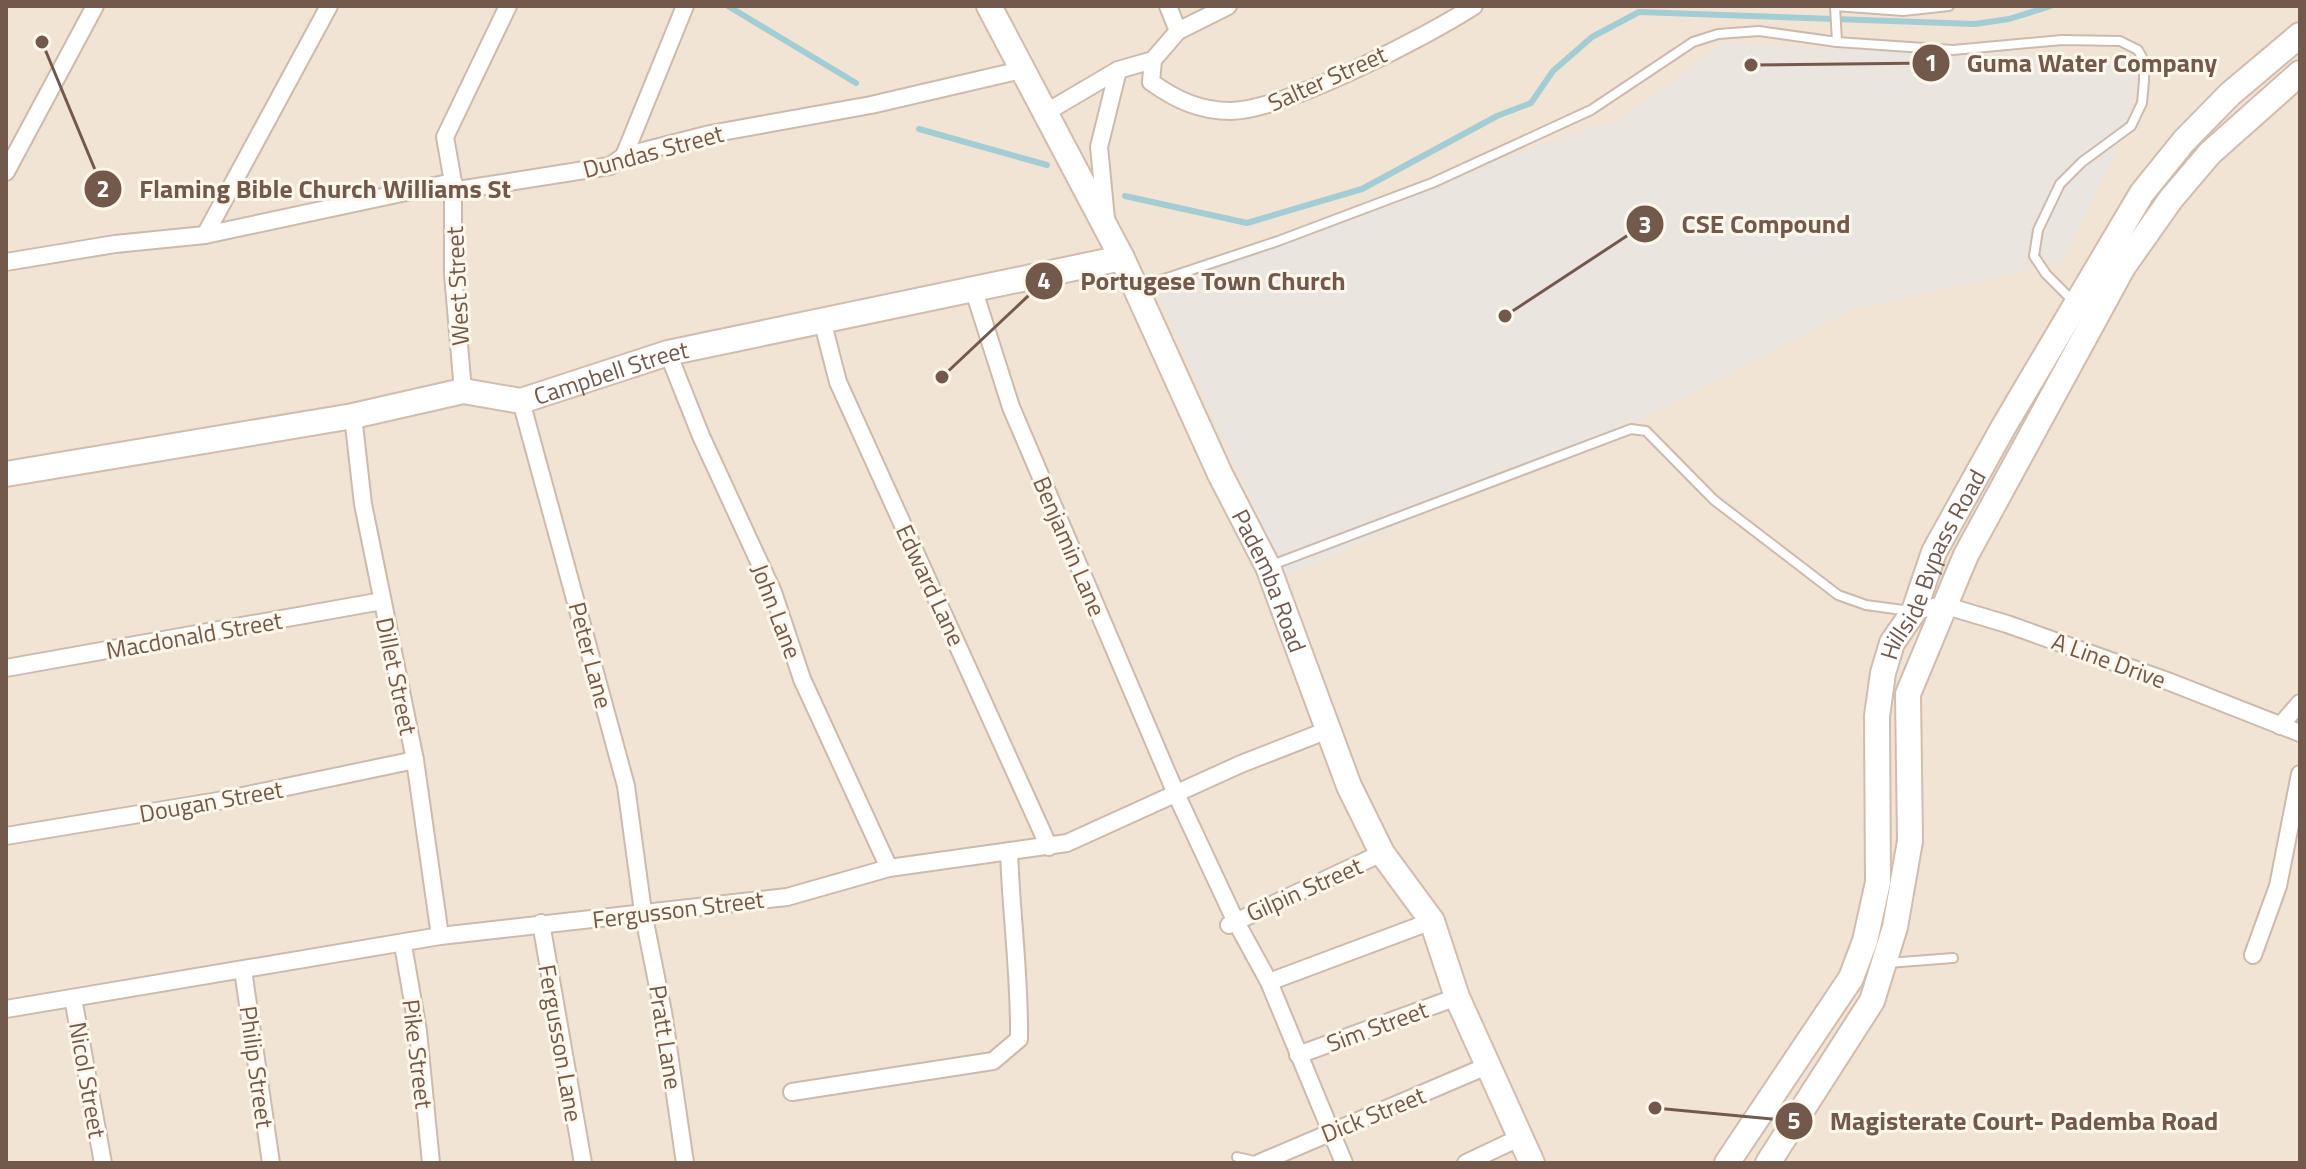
<svg xmlns="http://www.w3.org/2000/svg" width="2306" height="1169" viewBox="0 0 2306 1169" font-family="'Titillium Web',sans-serif">
  <style>
    .residential { fill: #f2e4d4 }
    .industrial { fill: #ebe5df }
    .lines { fill: none; stroke-linecap: round; stroke-linejoin: round }
    .stream { stroke: #a2cdd5; stroke-width: 6 }
    .lane-casing { stroke: #ccbaad; stroke-width: 12 }
    .street-casing { stroke: #ccbaad; stroke-width: 20 }
    .secondary-casing { stroke: #d1bcad; stroke-width: 28 }
    .lane { stroke: #fff; stroke-width: 8 }
    .street { stroke: #fff; stroke-width: 16 }
    .secondary { stroke: #fff; stroke-width: 24 }
    .labels { text-anchor: middle; dominant-baseline: central; stroke-width: 6; stroke-linejoin: round; paint-order: stroke }
    .street-label { font-size: 24px; fill: #73594c; stroke: #fef7ec }
    .leader { fill: none; stroke: #73594c; stroke-width: 3 }
    .callout-dot { fill: #73594c; stroke: #fef7ec; stroke-width: 3 }
    .mark-label { font-size: 24px; text-anchor: middle; font-weight: bold; fill: #fff }
    .callout-label { font-size: 26px; text-anchor: middle; font-weight: bold; fill: #73594c; stroke: #fef7ec; stroke-width: 6; stroke-linejoin: round; paint-order: stroke }
  </style>
  <rect width="100%" height="100%" fill="#fbf2e6"/>
  <rect class="residential" x="6" y="6" width="2294" height="1157"/>
  <polygon class="industrial" points="1724,43 1924,53 2148,57 2115,155 2062,263 1853,309 1673,404 1286,577 1157,292 1445,178 1620,119"/>
  <g class="lines">
    <g class="stream">
      <polyline points="728,6 856,83"/>
      <polyline points="919,129 1047,165"/>
      <polyline points="1125,196 1247,223 1362,189 1497,116 1531,103 1553,71 1592,37 1639,12 1975,24 2009,19 2051,6"/>
    </g>
    <defs>
      <g id="lane">
        <polyline points="1837,42 1835,6 1903,11 1949,6"/>
        <polyline points="1140,287 1278,241 1432,183 1591,110 1693,42 1718,34 1759,31 1837,42 1953,50 2062,40 2120,41 2138,50 2144,61 2144,81 2142,103 2131,126 2082,162 2060,184 2038,230 2034,256 2046,274 2073,301"/>
        <polyline points="1272,565 1631,429 1646,431 1714,500 1838,595 1866,605 1910,611"/>
        <polyline points="1888,963 1953,958"/>
        <polyline points="1237,1157 1259,1162"/>
      </g>
      <g id="street">
        <polyline points="1168,6 1178,31"/>
        <path d="M 1153,60 L 1151,82 C 1176,100 1200,111 1231,111 C 1285,110 1426,37 1474,6"/>
        <polyline points="1045,113 1118,70 1153,60 1178,31 1228,6"/>
        <polyline points="624,156 685,6"/>
        <polyline points="6,172 95,6"/>
        <polyline points="1106,219 1099,147 1118,70"/>
        <polyline points="205,235 329,6"/>
        <polyline points="6,262 115,244 205,235 453,182 458,190 610,166 624,156 710,134 871,105 1021,70"/>
        <polyline points="974,291 1011,407 1177,796 1235,920 1269,982 1344,1163"/>
        <polyline points="822,320 838,382 1049,847"/>
        <polyline points="668,353 701,436 773,592 802,679 889,868"/>
        <polyline points="463,391 453,274 453,182 445,137 508,6"/>
        <polyline points="521,401 626,786 643,912 663,1012 685,1163"/>
        <polyline points="353,416 363,504 415,760 440,936"/>
        <polyline points="1914,611 1943,605 2007,624 2170,682 2300,733"/>
        <polyline points="6,668 382,601"/>
        <polyline points="2280,726 2300,703"/>
        <polyline points="6,836 224,800 415,760"/>
        <polyline points="541,923 583,1163"/>
        <polyline points="1229,925 1382,853"/>
        <polyline points="403,945 418,1031 431,1163"/>
        <polyline points="2253,955 2278,886 2300,774"/>
        <polyline points="243,970 271,1163"/>
        <polyline points="1269,982 1432,921"/>
        <polyline points="73,998 103,1163"/>
        <polyline points="6,1009 440,936 787,897 889,868 1067,843 1241,764 1328,730"/>
        <polyline points="1298,1055 1457,997"/>
        <path d="M 792,1092 L 993,1061 L 1019,1039 C 1020,976 1011,914 1009,851"/>
        <polyline points="1259,1163 1487,1066"/>
        <polyline points="1466,1163 1521,1137"/>
      </g>
      <g id="secondary">
        <path id="s1" d="M 989,6 L 1122,258 L 1220,474 L 1268,567 L 1349,786 L 1382,853 L 1432,921 L 1457,997 L 1532,1163"/>
        <path id="s2" d="M 6,474 L 353,416 L 463,391 L 521,401 L 668,353 L 1122,258"/>
        <path id="s3" d="M 1727,1163 L 1851,978 L 1865,941 L 1878,882 L 1877,716 L 1883,673 L 1892,643 L 1914,611 L 1934,552 L 2004,426 L 2142,193 L 2184,141 L 2230,94 L 2300,35"/>
        <polyline points="1768,1163 1872,1001 1895,927 1910,841 1908,694 1966,555 2123,267 2171,199 2210,153 2300,73"/>
      </g>
    </defs>
    <use href="#lane" class="lane-casing"/>
    <use href="#street" class="street-casing"/>
    <use href="#secondary" class="secondary-casing"/>
    <use href="#lane" class="lane"/>
    <use href="#street" class="street"/>
    <use href="#secondary" class="secondary"/>
  </g>
  <g class="labels">
    <g class="street-label">
      <text transform="translate(1327 78) rotate(-24)">Salter Street</text>
      <text transform="translate(653 151) rotate(-15)">Dundas Street</text>
      <text transform="translate(457 286) rotate(-93)">West Street</text>
      <text stroke="none"><textPath href="#s2" startOffset="618">Campbell Street</textPath></text>
      <text transform="translate(1070 546) rotate(67)">Benjamin Lane</text>
      <text stroke="none"><textPath href="#s3" startOffset="652">Hillside Bypass Road</textPath></text>
      <text stroke="none"><textPath href="#s1" startOffset="640">Pademba Road</textPath></text>
      <text transform="translate(931 585) rotate(65)">Edward Lane</text>
      <text transform="translate(777 611) rotate(69)">John Lane</text>
      <text transform="translate(194 635) rotate(-10)">Macdonald Street</text>
      <text transform="translate(591 655) rotate(75)">Peter Lane</text>
      <text transform="translate(2109 660) rotate(20)">A Line Drive</text>
      <text transform="translate(397 676) rotate(78)">Dillet Street</text>
      <text transform="translate(211 801) rotate(-10)">Dougan Street</text>
      <text transform="translate(1304 889) rotate(-24)">Gilpin Street</text>
      <text transform="translate(678 909) rotate(-7)">Fergusson Street</text>
      <text transform="translate(1377 1026) rotate(-20)">Sim Street</text>
      <text transform="translate(666 1037) rotate(81)">Pratt Lane</text>
      <text transform="translate(561 1043) rotate(80)">Fergusson Lane</text>
      <text transform="translate(418 1054) rotate(83)">Pike Street</text>
      <text transform="translate(257 1067) rotate(82)">Philip Street</text>
      <text transform="translate(88 1080) rotate(80)">Nicol Street</text>
      <text transform="translate(1373 1114) rotate(-22)">Dick Street</text>
    </g>
  </g>
  <path class="leader" d="M1751 65L1931 63M42 42L103 189M1505 316L1645 224M942 377L1044 281M1655 1108L1794 1121"/>
  <g class="callout-dot">
    <circle cx="1751" cy="65" r="8"/>
    <circle cx="42" cy="42" r="8"/>
    <circle cx="1505" cy="316" r="8"/>
    <circle cx="942" cy="377" r="8"/>
    <circle cx="1655" cy="1108" r="8"/>
    <circle cx="1931" cy="63" r="20"/>
    <circle cx="103" cy="189" r="20"/>
    <circle cx="1645" cy="224" r="20"/>
    <circle cx="1044" cy="281" r="20"/>
    <circle cx="1794" cy="1121" r="20"/>
  </g>
  <g class="mark-label">
    <text x="1931" y="71">1</text>
    <text x="103" y="197">2</text>
    <text x="1645" y="233">3</text>
    <text x="1044" y="289">4</text>
    <text x="1794" y="1129">5</text>
  </g>
  <g class="callout-label">
    <text x="2092" y="72">Guma Water Company</text>
    <text x="325" y="198">Flaming Bible Church Williams St</text>
    <text x="1766" y="233">CSE Compound</text>
    <text x="1213" y="290">Portugese Town Church</text>
    <text x="2024" y="1130">Magisterate Court- Pademba Road</text>
  </g>
  <rect width="2306" height="1169" fill="none" stroke="#73594c" stroke-width="16"/>
</svg>
